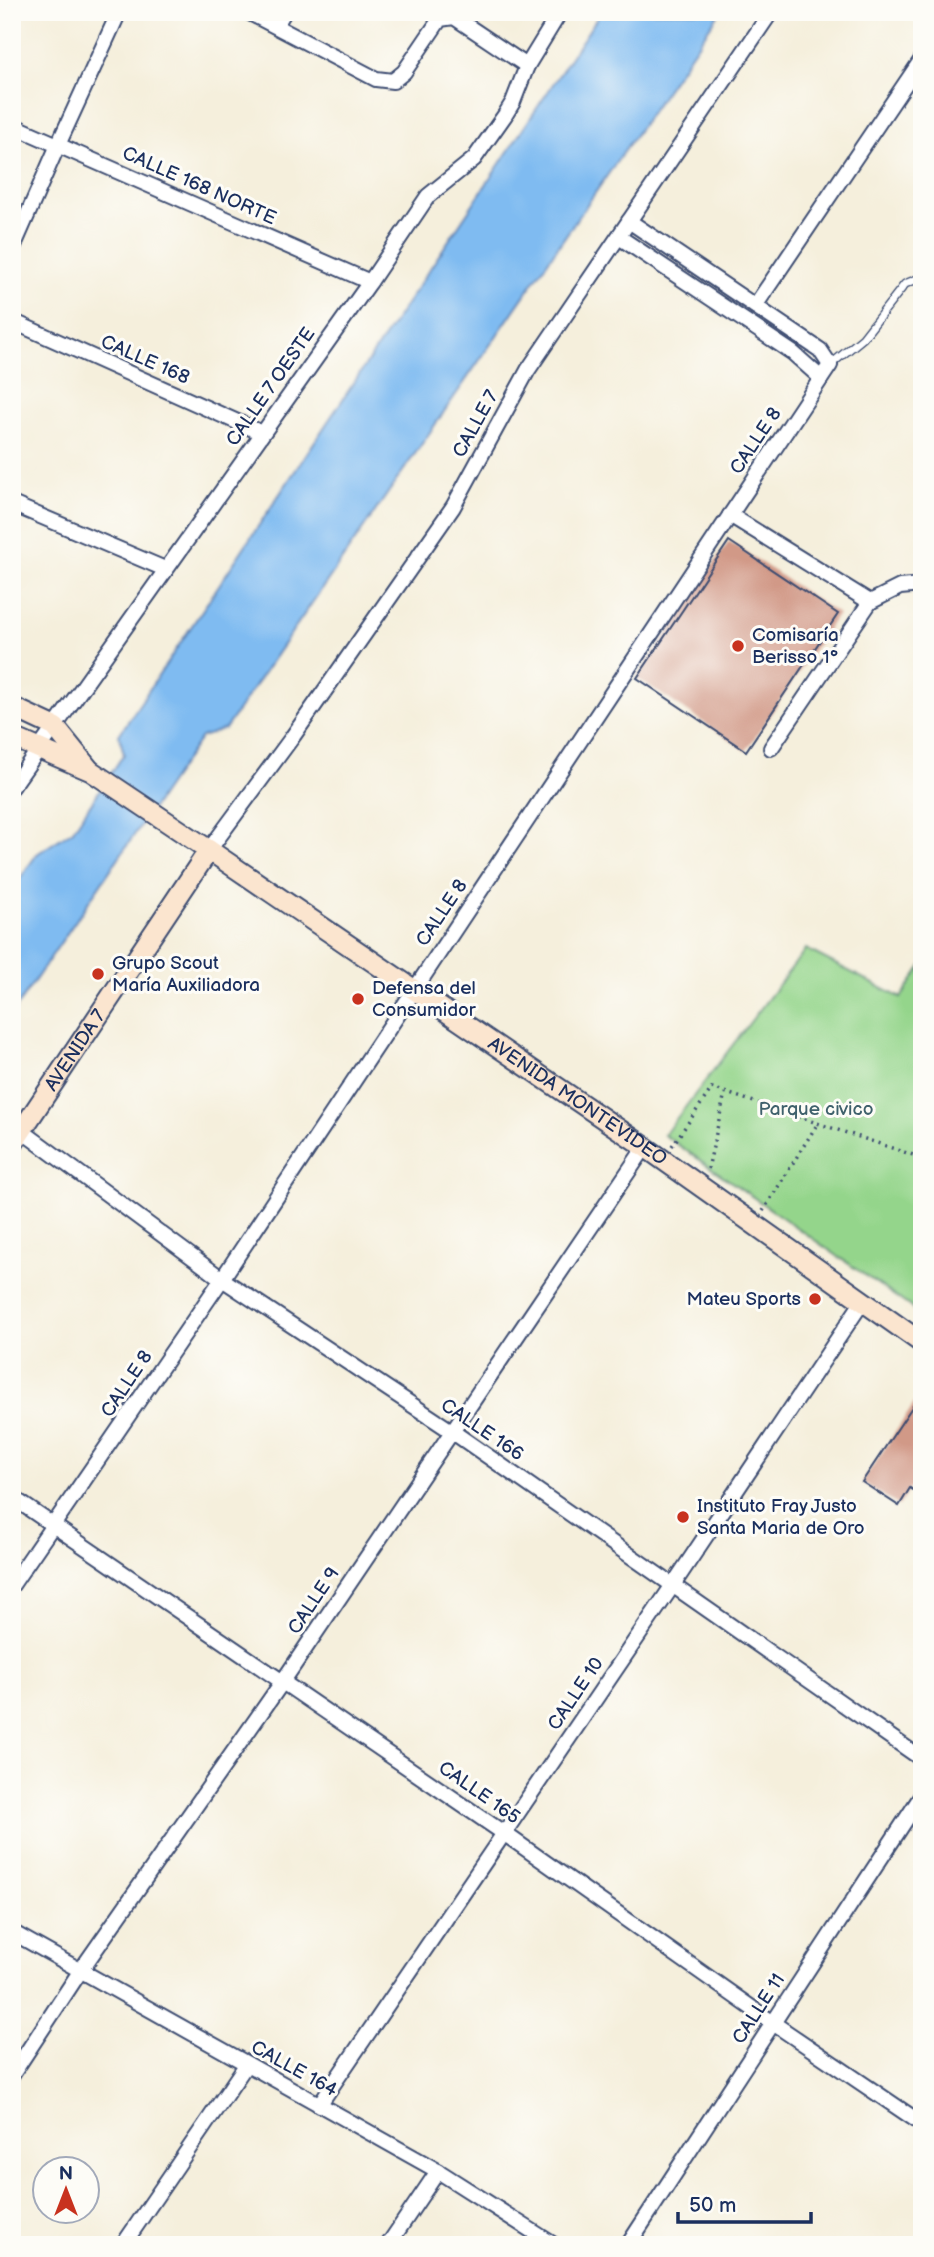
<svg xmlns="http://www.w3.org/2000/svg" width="934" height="2257" viewBox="0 0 934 2257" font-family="'Balsamiq Sans',sans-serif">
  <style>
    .green { fill: #94d58b; stroke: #588274; stroke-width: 2 }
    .water { fill: #7fbbf1; stroke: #4d75a8; stroke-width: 2 }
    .building { fill: #d19987 }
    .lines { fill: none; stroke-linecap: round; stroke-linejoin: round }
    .lane-casing { stroke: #3c4c71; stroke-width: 10 }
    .street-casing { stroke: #3c4c71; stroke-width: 18 }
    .secondary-casing { stroke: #3c4c71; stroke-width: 23 }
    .path { stroke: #3c4c71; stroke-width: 3.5; stroke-dasharray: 2 5; stroke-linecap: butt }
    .lane { stroke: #fff; stroke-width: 7 }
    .street { stroke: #fff; stroke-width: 14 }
    .secondary { stroke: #fbe5cf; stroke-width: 19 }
    .poi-dot { fill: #c8321e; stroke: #fdfcf7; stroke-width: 2.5 }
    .labels { text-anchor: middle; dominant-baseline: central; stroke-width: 6; stroke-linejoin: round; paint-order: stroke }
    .street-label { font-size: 19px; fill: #1b2f5e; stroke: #fdfcf7 }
    .poi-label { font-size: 19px; fill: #1b2f5e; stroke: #fdfcf7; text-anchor: start }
    .park-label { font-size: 19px; fill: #3f616c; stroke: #fdfcf7 }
  </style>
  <rect width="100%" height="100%" fill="#fdfcf7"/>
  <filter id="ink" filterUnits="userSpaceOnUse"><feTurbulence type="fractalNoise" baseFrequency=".0143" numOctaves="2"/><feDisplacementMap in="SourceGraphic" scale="14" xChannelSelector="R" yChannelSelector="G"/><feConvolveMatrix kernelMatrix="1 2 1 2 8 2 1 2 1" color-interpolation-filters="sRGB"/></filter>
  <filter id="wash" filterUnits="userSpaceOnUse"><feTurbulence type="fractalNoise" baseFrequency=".00686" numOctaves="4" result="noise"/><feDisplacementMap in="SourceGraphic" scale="28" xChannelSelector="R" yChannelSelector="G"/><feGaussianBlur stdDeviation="1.57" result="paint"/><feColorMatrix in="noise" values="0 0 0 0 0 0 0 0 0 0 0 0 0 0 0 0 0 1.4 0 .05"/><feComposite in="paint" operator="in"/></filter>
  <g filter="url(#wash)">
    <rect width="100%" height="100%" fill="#f5efdc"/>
    <polygon class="green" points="806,949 901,998 922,966 922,1315 664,1135"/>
    <polygon class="water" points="601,12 720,12 225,729 201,737 12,1014 12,890 37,854 73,830 124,754 119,735"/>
    <g id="blocks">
      <g class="building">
        <polygon points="729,541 838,614 746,751 637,678"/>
        <polygon points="922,1392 922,1496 910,1488 899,1506 862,1482"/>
      </g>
    </g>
  </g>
  <g filter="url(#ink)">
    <use href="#blocks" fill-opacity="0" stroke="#3c4c71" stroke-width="2"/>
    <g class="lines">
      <defs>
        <polyline id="lane" points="830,365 863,338 905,284 922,277"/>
        <g id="street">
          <polyline points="248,12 376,79 393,81 404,72 440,19 454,17 527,66"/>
          <polyline points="276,25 284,12"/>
          <polyline points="12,125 370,282"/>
          <polyline points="619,237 793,353 821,378"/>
          <polyline points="12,250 58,145 119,12"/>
          <polyline points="755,306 922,59"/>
          <polyline points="12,321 262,433"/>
          <polyline points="12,504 165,569"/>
          <polyline points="730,515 870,602 900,587 922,585"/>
          <polyline points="771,748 870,602"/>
          <polyline points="12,787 370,282 428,196 474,159 505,115 513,102 527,66 560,12"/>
          <polyline points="209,850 291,739 453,507 528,370 771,12"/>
          <polyline points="22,1131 222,1279 453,1432 922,1759"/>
          <polyline points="12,1497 505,1834 773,2023 922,2124"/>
          <polyline points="12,1585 222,1279 830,365 820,350 629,221"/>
          <polyline points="12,1932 438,2171 554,2245"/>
          <polyline points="12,2075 81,1970 283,1681 645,1147"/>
          <polyline points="319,2105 673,1585 863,1301"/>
          <polyline points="123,2245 246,2065"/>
          <polyline points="388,2245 438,2171"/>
          <polyline points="628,2245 922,1795"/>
        </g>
        <g id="secondary">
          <polyline points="12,707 55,727 88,768"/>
          <path id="s1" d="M 12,737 L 91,771 L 209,850 L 645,1147 L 922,1343"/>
          <path id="s2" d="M 12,1145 L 209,850"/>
        </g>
      </defs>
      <use href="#lane" class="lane-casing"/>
      <use href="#street" class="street-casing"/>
      <use href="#secondary" class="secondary-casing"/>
      <g class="path">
        <polyline points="672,1146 712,1088 922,1158"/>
        <polyline points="708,1169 725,1093"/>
        <polyline points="763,1211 818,1123"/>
      </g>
      <use href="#lane" class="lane"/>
      <use href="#street" class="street"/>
      <use href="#secondary" class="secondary"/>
    </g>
  </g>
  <g class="poi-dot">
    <circle cx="738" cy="646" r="7"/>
    <circle cx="98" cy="974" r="7"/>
    <circle cx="358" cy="999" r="7"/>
    <circle cx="815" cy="1299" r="7"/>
    <circle cx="683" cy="1517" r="7"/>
  </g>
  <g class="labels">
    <g class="street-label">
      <text transform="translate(199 186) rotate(24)">CALLE 168 NORTE</text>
      <text transform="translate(145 360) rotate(24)">CALLE 168</text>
      <text transform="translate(271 387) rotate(-55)">CALLE 7 OESTE</text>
      <text transform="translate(476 424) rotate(-61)">CALLE 7</text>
      <text transform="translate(756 441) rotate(-56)">CALLE 8</text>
      <text transform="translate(442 913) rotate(-56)">CALLE 8</text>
      <text stroke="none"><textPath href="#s2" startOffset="114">AVENIDA 7</textPath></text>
      <text stroke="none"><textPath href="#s1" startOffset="674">AVENIDA MONTEVIDEO</textPath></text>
      <text transform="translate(127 1384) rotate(-56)">CALLE 8</text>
      <text transform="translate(482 1430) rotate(34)">CALLE 166</text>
      <text transform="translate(314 1601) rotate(-56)">CALLE 9</text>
      <text transform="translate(576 1694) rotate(-56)">CALLE 10</text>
      <text transform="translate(479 1793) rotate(35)">CALLE 165</text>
      <text transform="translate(759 2009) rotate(-57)">CALLE 11</text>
      <text transform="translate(294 2069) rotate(29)">CALLE 164</text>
    </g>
    <g class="poi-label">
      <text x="752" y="635">Comisaría<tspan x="752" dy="22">Berisso 1°</tspan></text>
      <text x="112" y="963">Grupo Scout<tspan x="112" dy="22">María Auxiliadora</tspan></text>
      <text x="372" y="988">Defensa del<tspan x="372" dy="22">Consumidor</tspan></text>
      <text x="801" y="1299" text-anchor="end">Mateu Sports</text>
      <text x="697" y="1506">Instituto Fray Justo<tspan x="697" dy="22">Santa Maria de Oro</tspan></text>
    </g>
    <g class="park-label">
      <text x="816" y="1109">Parque civico</text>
    </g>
  </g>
  <rect width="934" height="2257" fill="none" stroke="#fdfcf7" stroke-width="42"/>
  <g transform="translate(66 2190)"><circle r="33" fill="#fdfcf7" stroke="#a3aaba" stroke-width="2"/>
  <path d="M0-5L12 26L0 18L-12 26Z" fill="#c8321e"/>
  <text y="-10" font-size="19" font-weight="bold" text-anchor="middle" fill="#1b2f5e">N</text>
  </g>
  <path d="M678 2212v10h133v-10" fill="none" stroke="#1b2f5e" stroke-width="3.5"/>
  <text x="689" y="2212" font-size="21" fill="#1b2f5e" stroke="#fdfcf7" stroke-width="5" paint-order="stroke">50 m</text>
</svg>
